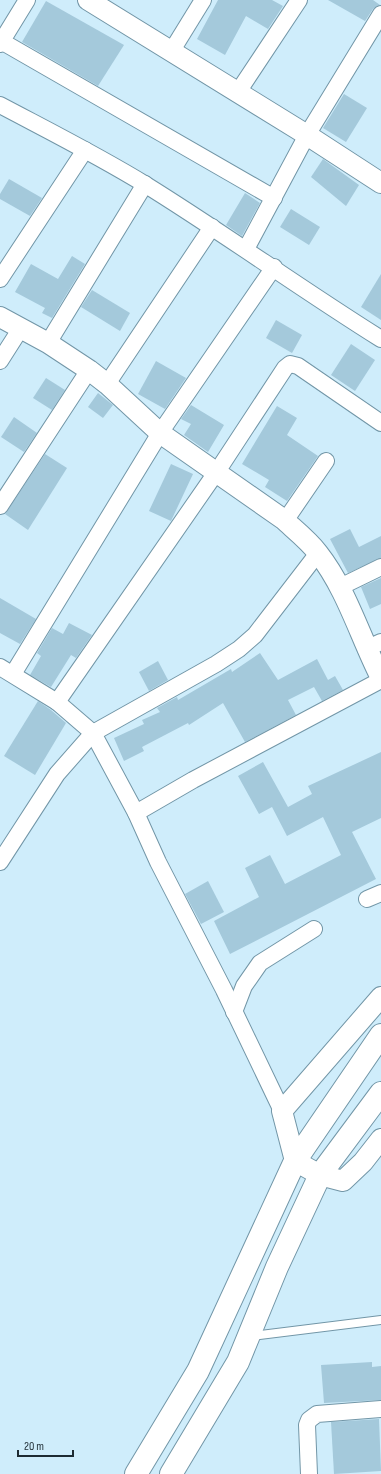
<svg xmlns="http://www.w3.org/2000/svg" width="381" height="1474" viewBox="0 0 381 1474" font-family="'Sofia Sans Condensed',sans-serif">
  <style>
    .building { fill: #a4c9db }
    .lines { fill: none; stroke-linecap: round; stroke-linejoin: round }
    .service-casing { stroke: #7296a7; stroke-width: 10 }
    .minor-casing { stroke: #7296a7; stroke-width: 18 }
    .tertiary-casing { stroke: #7296a7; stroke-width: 22 }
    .primary-casing { stroke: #7296a7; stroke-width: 24 }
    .service { stroke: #fff; stroke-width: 8 }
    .minor { stroke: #fff; stroke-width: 16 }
    .tertiary { stroke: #fff; stroke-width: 20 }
    .primary { stroke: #fff; stroke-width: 22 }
  </style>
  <rect width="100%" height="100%" fill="#cfedfb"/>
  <g class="building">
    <polygon points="218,0 272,0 283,6 268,29 246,16 225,55 197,39"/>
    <polygon points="328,0 373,0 380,5 373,9 365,21"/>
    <polygon points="46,1 124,45 98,86 22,42"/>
    <polygon points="344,94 367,108 346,142 323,128"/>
    <polygon points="323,159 359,185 346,206 311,177"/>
    <polygon points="9,179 42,198 30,216 0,199 0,194"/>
    <polygon points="245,193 260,203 242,236 226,225"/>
    <polygon points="291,209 320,227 309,245 280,227"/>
    <polygon points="72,256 85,264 52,318 42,313 45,308 15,292 31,264 58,279"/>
    <polygon points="381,274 381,320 361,307"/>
    <polygon points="92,290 130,313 120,331 81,307"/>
    <polygon points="276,320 302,335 292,353 266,338"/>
    <polygon points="351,344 375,360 355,391 331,375"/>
    <polygon points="156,361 186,378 165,409 138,394"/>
    <polygon points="46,378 65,390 52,410 33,398"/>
    <polygon points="98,393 113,405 103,418 88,407"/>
    <polygon points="191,405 224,425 208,452 184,435 191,424 181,419"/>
    <polygon points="277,406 297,418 287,435 318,456 287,501 265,487 269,480 242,464"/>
    <polygon points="14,417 37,433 24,452 1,437"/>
    <polygon points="45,454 67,468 28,530 5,514"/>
    <polygon points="171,464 193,474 171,521 149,511"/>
    <polygon points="350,529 359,547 381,536 381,558 348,573 330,539"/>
    <polygon points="381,578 381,604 370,609 361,587"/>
    <polygon points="0,598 36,619 20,644 0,633"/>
    <polygon points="69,623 92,635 76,658 71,655 51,687 30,675 41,656 37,653 52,628 63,634"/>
    <polygon points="260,653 278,680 317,659 328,680 335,676 343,690 322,701 314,687 288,700 296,715 245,742 223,703 189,725 188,723 142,747 144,751 124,761 114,738 144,724 142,720 160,712 157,708 177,697 178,700 231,669 232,672"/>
    <polygon points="158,661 168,680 149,691 139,672"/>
    <polygon points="38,701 51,710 66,723 35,775 4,756"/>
    <polygon points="381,752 381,818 352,832 376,879 230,954 214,921 259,897 245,868 270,855 285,884 341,855 323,817 287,836 272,807 259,814 238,776 263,762 288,807 312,794 308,786"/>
    <polygon points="208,881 224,912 201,924 185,894"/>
    <polygon points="372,1362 372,1367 381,1366 381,1400 324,1403 321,1365"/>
    <polygon points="379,1419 381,1471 334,1474 331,1422"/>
  </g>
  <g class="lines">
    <defs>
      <polyline id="service" points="252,1336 381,1320"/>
      <g id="minor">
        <polyline points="1,41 274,198"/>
        <polyline points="0,44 27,0"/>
        <polyline points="171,52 203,0"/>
        <polyline points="238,92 299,0"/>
        <path d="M 0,105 C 49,131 99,156 146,185 C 225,234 301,289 381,339"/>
        <polyline points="246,249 307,135 381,14"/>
        <polyline points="0,279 85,150"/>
        <polyline points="48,343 145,184"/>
        <polyline points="0,361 21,328"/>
        <polyline points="107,384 212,227"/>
        <polyline points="0,506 89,370"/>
        <polyline points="285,521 326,461"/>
        <polyline points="340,587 381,567"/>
        <polyline points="366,649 381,642"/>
        <polyline points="0,667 57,702 93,733 136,813 158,862 224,990 282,1111"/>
        <polyline points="13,674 160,433 274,267"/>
        <polyline points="57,702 222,464 285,368 290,364 298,366 381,423"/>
        <polyline points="136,813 193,780 381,680"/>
        <polyline points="0,862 57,774 93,733 216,664 239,649 255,635 318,553"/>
        <polyline points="367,899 381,893"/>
        <polyline points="234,1012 244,986 260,963 314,929"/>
        <polyline points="309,1474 307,1425 309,1420 317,1414 381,1409"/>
      </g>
      <g id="tertiary">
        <polyline points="88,0 307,135 381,183"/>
        <path d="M 0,317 L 48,343 L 89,370 L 107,384 L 160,433 L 283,519 C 295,530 308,540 318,553 C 347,590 360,637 381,678"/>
        <polyline points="381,997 282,1111 295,1161 320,1175 343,1181 363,1162 381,1139"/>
      </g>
      <g id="primary">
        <polyline points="136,1474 198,1371 295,1161 381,1035"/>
        <polyline points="171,1474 238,1362 277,1267 320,1175 381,1093"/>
      </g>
    </defs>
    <use href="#service" class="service-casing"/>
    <use href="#minor" class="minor-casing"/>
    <use href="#tertiary" class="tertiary-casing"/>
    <use href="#primary" class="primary-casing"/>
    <use href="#service" class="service"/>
    <use href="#minor" class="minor"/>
    <use href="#tertiary" class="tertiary"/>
    <use href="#primary" class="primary"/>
  </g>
  <path d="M18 1450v6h55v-6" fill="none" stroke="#1d2b32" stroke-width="2"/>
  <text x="24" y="1450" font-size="12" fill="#1d2b32" stroke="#cfedfb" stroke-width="3" paint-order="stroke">20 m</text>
</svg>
